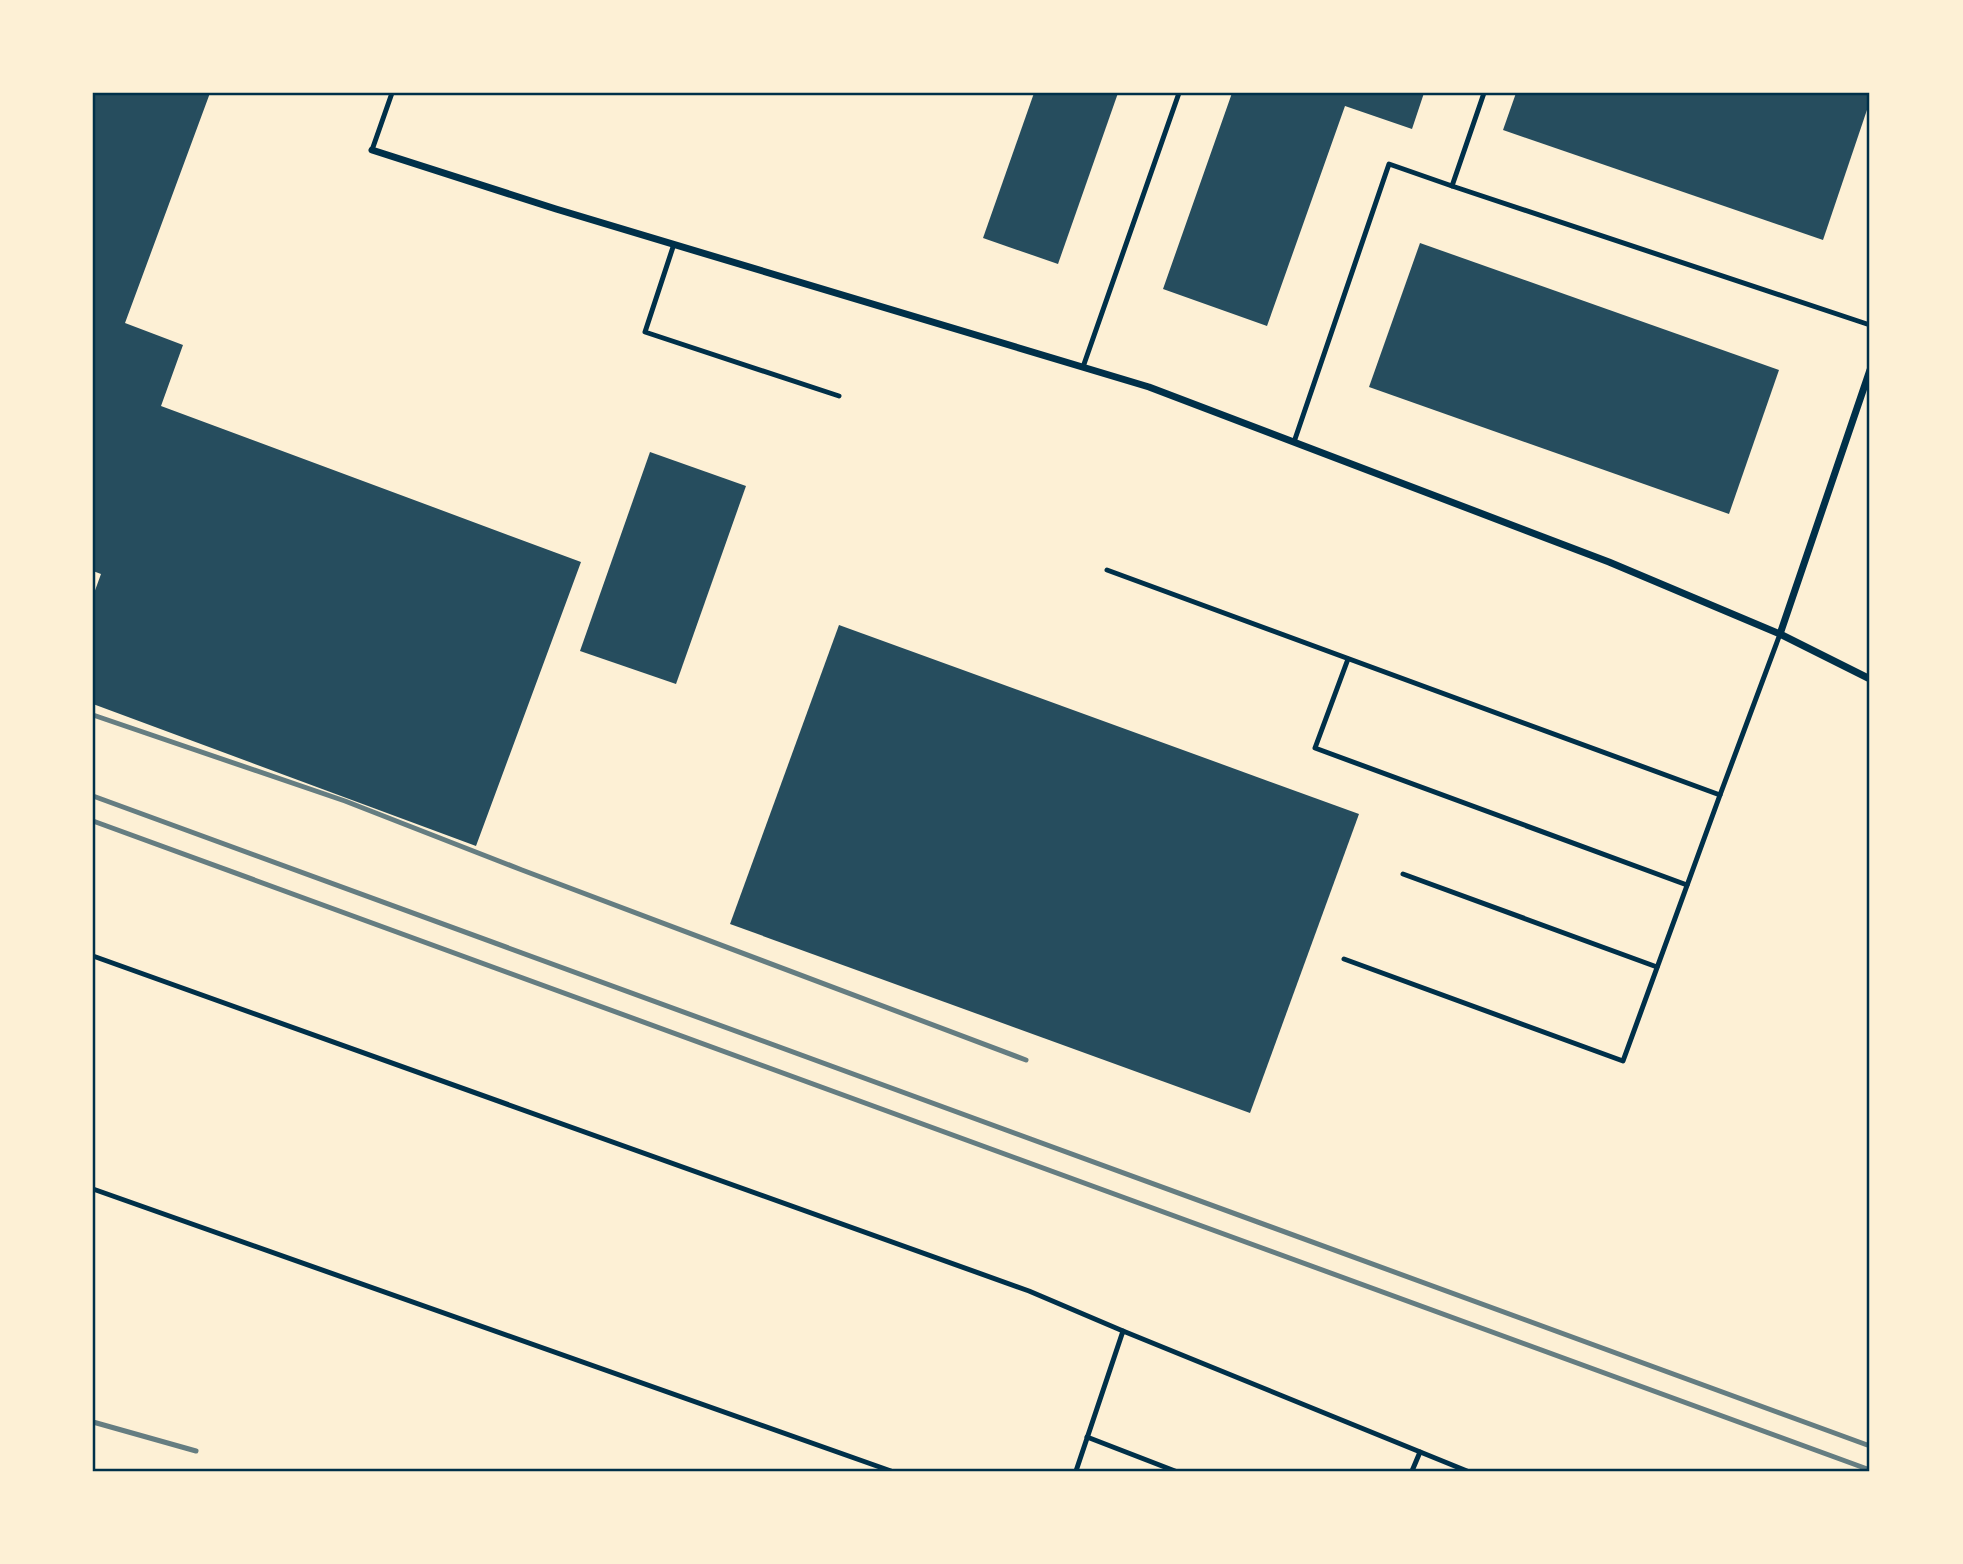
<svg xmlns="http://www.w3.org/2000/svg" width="1963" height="1564" viewBox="0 0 1963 1564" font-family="'Archivo Narrow',sans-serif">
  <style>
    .building { fill: #264d5e }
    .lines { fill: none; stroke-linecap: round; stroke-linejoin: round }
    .service { stroke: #003049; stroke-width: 5 }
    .minor { stroke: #003049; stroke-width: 7 }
    .rail { stroke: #657d81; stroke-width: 5 }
    .neatline { fill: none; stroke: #003049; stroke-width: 2.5 }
  </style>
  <rect width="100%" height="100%" fill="#fdf0d5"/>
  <g class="building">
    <polygon points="93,93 210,93 125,323 183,345 161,406 581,562 476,846 93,704 93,596 101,574 93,571"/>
    <polygon points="1034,93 1118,93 1058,264 983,238"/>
    <polygon points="1232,93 1424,93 1412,129 1345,106 1267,326 1163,289"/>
    <polygon points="1516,93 1870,93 1870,101 1823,240 1503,130"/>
    <polygon points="1420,243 1779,370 1729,514 1369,387"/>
    <polygon points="650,452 746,486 676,684 580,651"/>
    <polygon points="839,625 1359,814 1250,1113 730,924"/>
  </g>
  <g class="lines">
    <g class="service">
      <polyline points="372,150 392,93"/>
      <polyline points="1452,186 1870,325"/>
      <polyline points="674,244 645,332 839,396"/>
      <polyline points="1083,367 1179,93"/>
      <polyline points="1294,442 1389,164 1452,186 1484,93"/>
      <polyline points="1107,570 1720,795 1780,634"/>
      <polyline points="1348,659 1315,748 1687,885"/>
      <polyline points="1403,874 1657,967"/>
      <polyline points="93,956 1029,1291 1123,1331"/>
      <polyline points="1344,959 1623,1061 1720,795"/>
      <polyline points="93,1189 891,1471"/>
      <polyline points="1087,1437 1175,1471"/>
      <polyline points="1076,1471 1123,1331 1467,1471"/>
      <polyline points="1412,1471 1420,1452"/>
    </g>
    <g class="minor">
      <polyline points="372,150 556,209 1149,387 1609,562 1780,634 1870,679"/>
      <polyline points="1780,634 1870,370"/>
    </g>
    <g class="rail">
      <polyline points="93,715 345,801 522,870 1026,1060"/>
      <polyline points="93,796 1870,1446"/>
      <polyline points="93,821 1870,1470"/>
      <polyline points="93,1422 196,1451"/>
    </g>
  </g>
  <rect width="1963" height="1564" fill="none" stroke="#fdf0d5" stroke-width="189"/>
  <rect x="94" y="94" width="1774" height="1376" class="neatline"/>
</svg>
